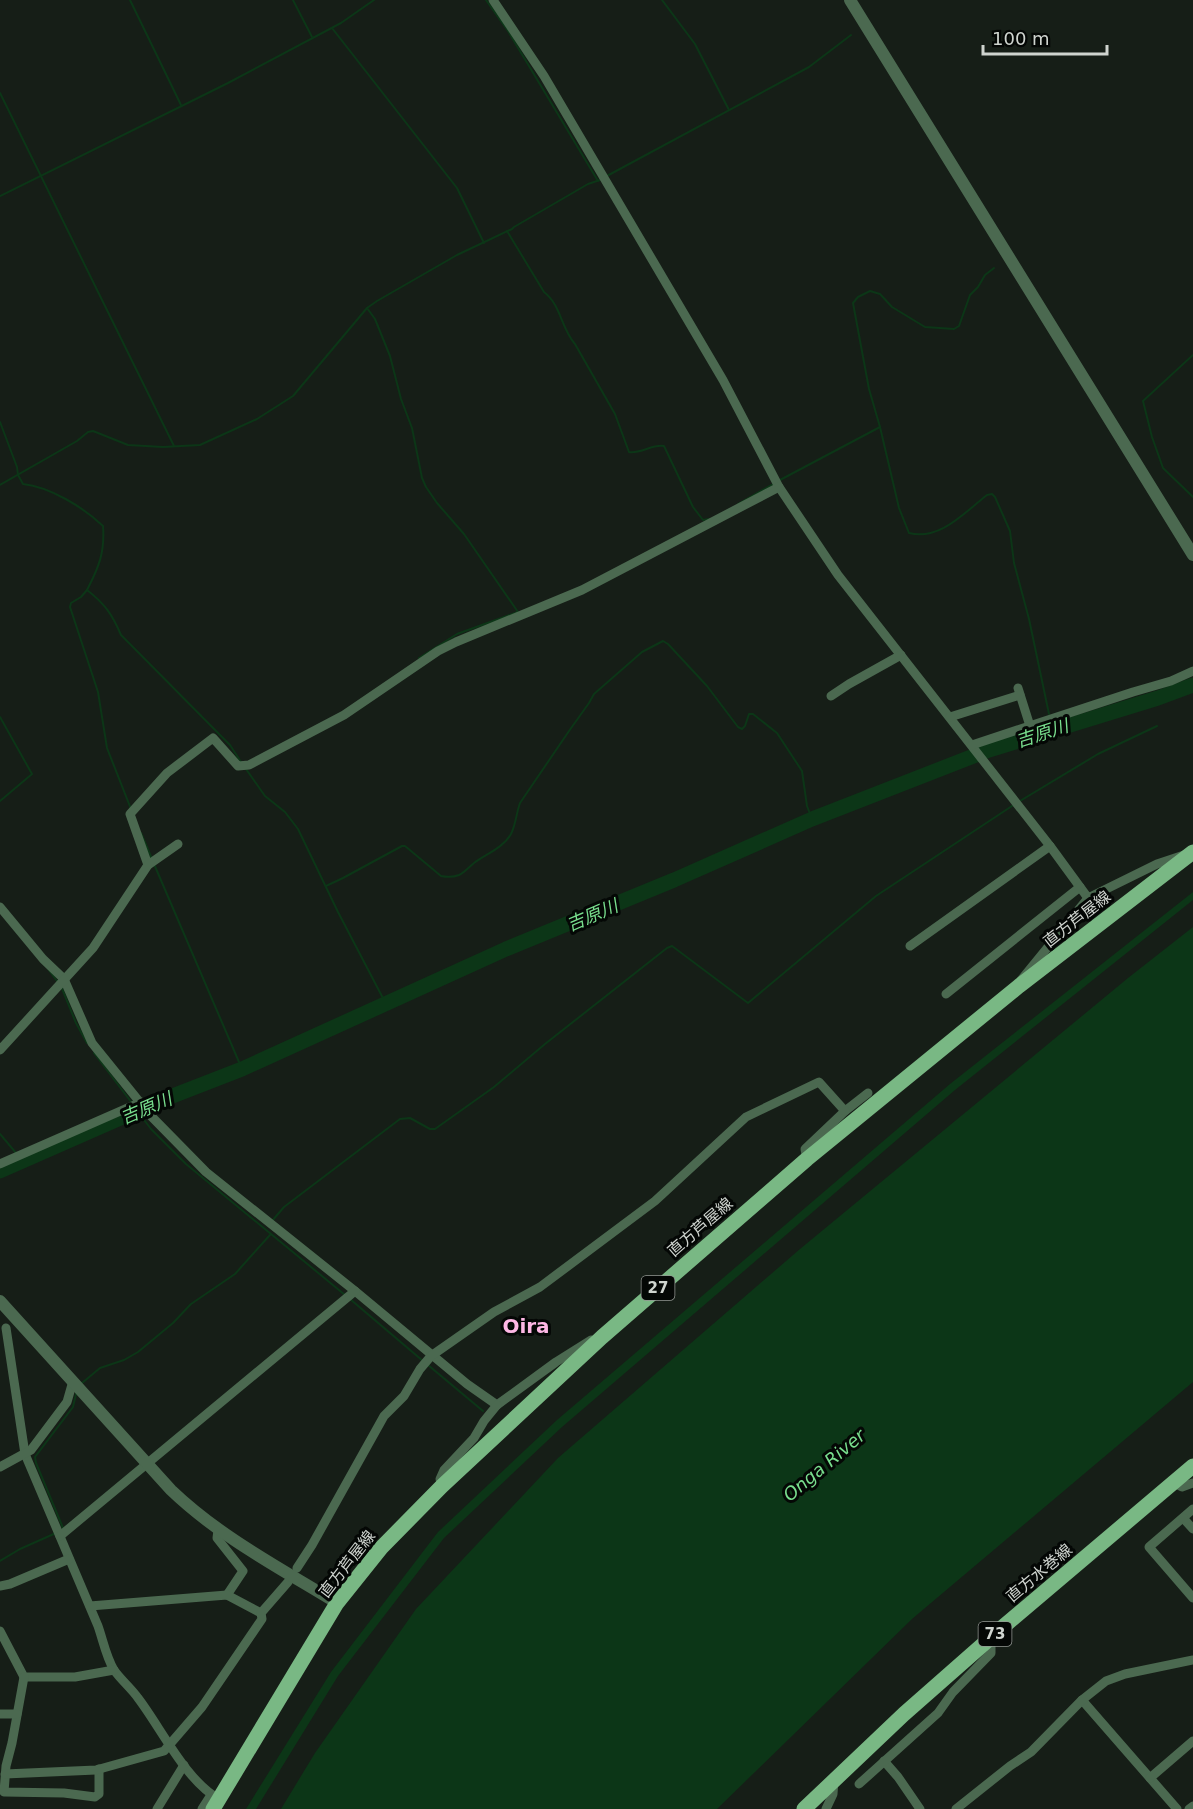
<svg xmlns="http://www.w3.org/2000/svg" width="1193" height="1809" viewBox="0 0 1193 1809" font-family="'DejaVu Sans','Noto Sans JP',sans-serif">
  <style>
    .water { fill: #0c3617 }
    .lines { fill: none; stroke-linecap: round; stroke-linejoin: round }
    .stream { stroke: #0c3617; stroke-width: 2 }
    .river { stroke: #0c3617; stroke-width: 15 }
    .minor { stroke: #4b6950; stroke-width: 9 }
    .tertiary { stroke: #4b6950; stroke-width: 12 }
    .primary { stroke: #79b884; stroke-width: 15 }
    .labels { text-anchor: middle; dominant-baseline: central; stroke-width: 6; stroke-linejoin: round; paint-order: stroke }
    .shield { fill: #040705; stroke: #929692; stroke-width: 1.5 }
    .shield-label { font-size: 15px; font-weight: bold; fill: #cfd4cf }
    .street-label { font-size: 16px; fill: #cfd4cf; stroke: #040705 }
    .water-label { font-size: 18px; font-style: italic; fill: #78dd8d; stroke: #040705 }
    .quarter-label { font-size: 20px; font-weight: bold; fill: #feb7e5; stroke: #040705 }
  </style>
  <rect width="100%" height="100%" fill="#161e17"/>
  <g class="water">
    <polygon points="1193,892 1193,900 955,1090 562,1427 444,1538 338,1676 256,1809 246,1809 331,1672 438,1532 557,1420 950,1084"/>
    <polygon points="1193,927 1193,1382 912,1619 717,1809 281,1809 315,1753 416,1609 558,1458 800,1249 1128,978"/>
  </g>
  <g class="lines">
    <g class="stream">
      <polyline points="130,0 181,105"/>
      <polyline points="293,0 312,37"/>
      <polyline points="486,0 508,31 598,181"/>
      <polyline points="662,0 695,44 729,110"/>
      <polyline points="332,28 457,188 484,243"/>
      <polyline points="0,93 174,446"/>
      <polyline points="605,177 809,67 851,35"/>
      <polyline points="0,196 228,83 341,23 374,0"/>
      <path d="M 507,231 L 544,292 C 561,305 561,328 575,344 L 615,414 L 629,452 C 641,454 652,444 664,446 L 693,507 L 703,520 L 709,519"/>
      <path d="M 994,268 L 985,275 L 978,287 L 970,295 L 959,326 L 954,329 L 925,327 L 892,307 L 880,294 L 870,291 L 858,297 L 853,303 L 869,389 L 880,427 L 899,508 L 909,533 C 940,541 965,512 987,495 L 992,494 L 995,497 L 1010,531 L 1014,563 L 1029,619 L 1049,714"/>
      <polyline points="367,308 375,319 390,356 401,399 412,428 422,478 426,487 437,503 464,534 518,612 457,634 419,658"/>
      <polyline points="1193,355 1143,401 1152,437 1163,468 1193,497"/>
      <path d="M 0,422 L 17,467 L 18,475 L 23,484 C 50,487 83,507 103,526 C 105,552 99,567 87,590 C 105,604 112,614 121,635 L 230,745 L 241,762"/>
      <polyline points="780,480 880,427"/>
      <polyline points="0,485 77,441 88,432 93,431 128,445 163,447 200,445 257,419 293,396 367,308 377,301 457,255 512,229 514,227 588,184 600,180"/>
      <polyline points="738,504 775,483"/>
      <polyline points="87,590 81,597 71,603 70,607 98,692 107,748 131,809"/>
      <polyline points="0,717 32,774 0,801"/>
      <polyline points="246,769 265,796 285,812 298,829 338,912 386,1004"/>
      <polyline points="1020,801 1098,754 1157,726"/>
      <polyline points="141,833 152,859"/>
      <polyline points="154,864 242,1069"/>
      <path d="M 326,886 L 343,878 L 402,846 L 405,846 L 441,876 C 446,877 454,877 459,875 C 465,872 469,867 474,863 C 486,854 503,848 511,834 C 516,824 516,814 520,803 L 569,731 L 589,703 L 594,694 L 642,652 L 663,641 L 668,644 L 707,686 L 738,727 L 742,729 L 745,726 L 749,714 L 753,714 L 777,733 L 802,771 L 807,806 L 812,819"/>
      <polyline points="48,969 57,981"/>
      <polyline points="61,986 76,1023 87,1043"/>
      <polyline points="94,1053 132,1103"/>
      <polyline points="135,1108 151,1129 186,1164 345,1295"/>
      <polyline points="0,1134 16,1153"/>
      <polyline points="272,1221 284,1207 400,1119 410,1118 430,1129 435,1129 494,1087 545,1044 667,948 672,946 748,1003 876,896 1015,804"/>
      <polyline points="350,1299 423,1361"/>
      <polyline points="428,1365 483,1411"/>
      <polyline points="82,1383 100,1368 124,1360 138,1352 173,1323 191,1304 235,1274 270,1235"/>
      <polyline points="63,1528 36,1463 35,1457 73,1407 76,1394"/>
      <polyline points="0,1561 20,1549 56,1533"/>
    </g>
    <polyline class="river" points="0,1171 157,1102 242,1069 506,949 674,880 812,819 989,750 1158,698 1193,685"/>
    <g class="minor">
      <polyline points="493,0 544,76 723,380 779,487 838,575 1050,846 1088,898 1157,864 1184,855"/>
      <polyline points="1018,688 1030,726"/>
      <polyline points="831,696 849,684 901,655"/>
      <polyline points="950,717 1020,695"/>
      <polyline points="972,745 1133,692 1171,681 1193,671"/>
      <polyline points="148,865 130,814 167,773 213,738 238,766 249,765 344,715 438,651 456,642 582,590 779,487"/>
      <polyline points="0,907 43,959 64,979 92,1043 151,1116 206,1172 355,1291 467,1384 497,1405 556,1362 591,1340"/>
      <polyline points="910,946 1050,846"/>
      <polyline points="1021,980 1088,898"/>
      <polyline points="946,994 1080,887"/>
      <polyline points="0,1050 93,948 148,865 178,844"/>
      <polyline points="807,1159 805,1149 845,1111 868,1093"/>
      <polyline points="0,1164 141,1102"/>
      <path d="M 6,1328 L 25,1454 L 98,1626 C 103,1640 106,1657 114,1670 C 121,1680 131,1688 138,1698 C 161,1728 186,1781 219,1799"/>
      <polyline points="0,1467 31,1450 67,1402 73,1381"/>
      <polyline points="1174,1483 1182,1487 1193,1483"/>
      <polyline points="442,1486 440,1479 444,1470 474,1438 484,1421 497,1405"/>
      <polyline points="1193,1509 1149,1547 1193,1598"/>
      <polyline points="1183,1518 1193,1529"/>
      <polyline points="218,1530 217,1538 243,1571 227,1595"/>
      <polyline points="60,1536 355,1291"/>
      <polyline points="297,1568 312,1545 384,1416 404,1396 420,1369 431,1356 494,1312 540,1287 655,1201 746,1117 819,1082 845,1111"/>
      <polyline points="0,1586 10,1584 69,1559"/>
      <polyline points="90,1606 227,1595 261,1613"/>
      <polyline points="0,1631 24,1677 75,1677 114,1670"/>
      <polyline points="24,1677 12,1743 6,1766 4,1792 64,1793 95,1797 99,1794 99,1769"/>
      <polyline points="1082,1700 1177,1809"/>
      <polyline points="0,1714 17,1714"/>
      <polyline points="884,1761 898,1777 920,1809"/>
      <polyline points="5,1774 96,1770 164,1751 202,1707 262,1619 261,1613 288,1582"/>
      <polyline points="1150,1778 1193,1741"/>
      <polyline points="859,1784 938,1713 953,1692 991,1653 991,1647 986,1642"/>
      <polyline points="157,1809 184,1765"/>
      <polyline points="202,1809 211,1795"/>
      <polyline points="826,1809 833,1794 834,1780"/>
      <polyline points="956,1809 1010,1766 1031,1752 1082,1700 1106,1681 1125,1674 1193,1660"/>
      <polyline points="1189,1809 1193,1806"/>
    </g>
    <g class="tertiary">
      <polyline points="850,0 1193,555"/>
      <path d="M 0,1301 L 171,1490 C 220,1537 280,1568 337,1603"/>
    </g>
    <g class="primary">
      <polyline points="213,1809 337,1603 381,1548 442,1486 602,1337 807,1159 1019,986 1193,852"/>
      <polyline points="804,1809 904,1714 1004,1626 1193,1466"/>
    </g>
  </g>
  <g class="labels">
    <g class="shield">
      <rect x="641.5" y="1276" width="33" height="24" rx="4.5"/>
      <rect x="978.5" y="1622" width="33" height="24" rx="4.5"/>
    </g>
    <g class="shield-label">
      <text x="658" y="1288">27</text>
      <text x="995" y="1634">73</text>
    </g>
    <g class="street-label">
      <text transform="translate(1077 919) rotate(-38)">直方芦屋線</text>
      <text transform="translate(700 1227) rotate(-41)">直方芦屋線</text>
      <text transform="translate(347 1564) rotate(-52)">直方芦屋線</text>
      <text transform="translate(1039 1573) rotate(-40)">直方水巻線</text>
    </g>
    <g class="water-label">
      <text transform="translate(1042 733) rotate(-18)">吉原川</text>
      <text transform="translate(592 915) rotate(-23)">吉原川</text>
      <text transform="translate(146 1108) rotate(-23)">吉原川</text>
      <text transform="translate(824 1465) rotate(-40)">Onga River</text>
    </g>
    <g class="quarter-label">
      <text x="526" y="1326">Oira</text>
    </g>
  </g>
  <path d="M983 45v9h124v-9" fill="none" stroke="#cfd4cf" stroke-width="3"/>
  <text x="992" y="45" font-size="18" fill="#cfd4cf" stroke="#040705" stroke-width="4.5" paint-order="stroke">100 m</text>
</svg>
